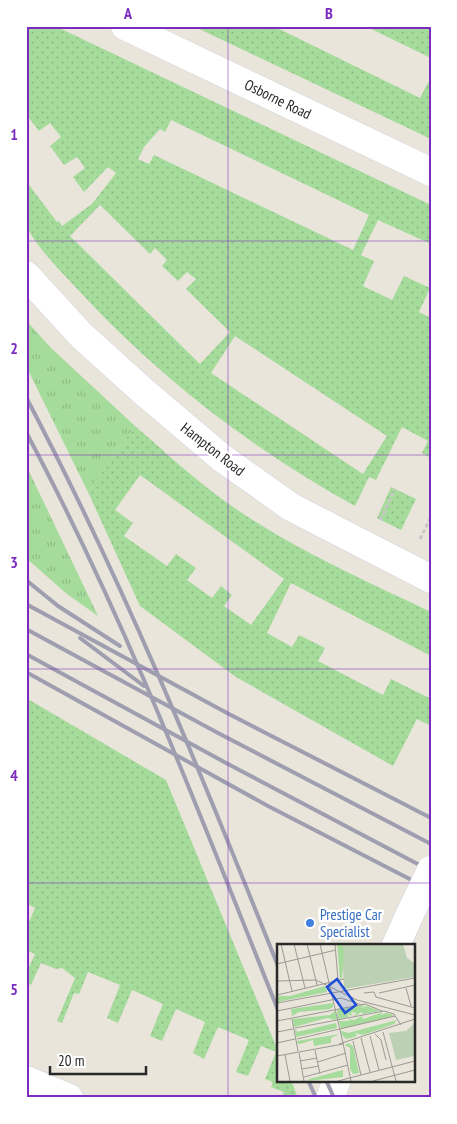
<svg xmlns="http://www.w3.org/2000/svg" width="457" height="1124" viewBox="0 0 457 1124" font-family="'PT Sans Narrow',sans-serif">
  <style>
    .grass { fill: url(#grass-tufts) }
    .park { fill: url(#park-dots); fill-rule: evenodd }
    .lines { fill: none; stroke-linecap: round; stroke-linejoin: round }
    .street-casing { stroke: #d0d0df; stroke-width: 29 }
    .secondary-casing { stroke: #d0d0df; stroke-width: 29 }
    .path { stroke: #c7c7c7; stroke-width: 3; stroke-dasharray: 4 2.5; stroke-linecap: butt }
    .street { stroke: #fff; stroke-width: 28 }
    .secondary { stroke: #fff; stroke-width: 28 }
    .rail { stroke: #9e9eb0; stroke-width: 4 }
    .secondary-bridge-casing { stroke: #d0d0df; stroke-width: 29; stroke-linecap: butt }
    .secondary-bridge { stroke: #fff; stroke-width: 28 }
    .grid { fill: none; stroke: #7b2cbf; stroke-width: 1; stroke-opacity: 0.55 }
    .shop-dot { fill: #3f7fe0; stroke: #fff; stroke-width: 2 }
    .labels { text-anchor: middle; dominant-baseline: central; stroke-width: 5; stroke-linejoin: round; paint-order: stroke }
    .street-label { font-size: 15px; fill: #282828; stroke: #fff }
    .shop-label { font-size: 15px; fill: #366cbe; stroke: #fff; text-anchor: start }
    .inset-road { fill: none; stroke: #9c9993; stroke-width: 1 }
    .view { fill: #1d4ed8; fill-opacity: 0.15; stroke: #1d4ed8; stroke-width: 2.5 }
    .inset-edge { fill: none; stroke: #282828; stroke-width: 2.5 }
    .neatline { fill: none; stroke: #7b2cbf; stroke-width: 2 }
    .grid-label { font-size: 16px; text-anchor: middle; font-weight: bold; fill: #7b2cbf }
  </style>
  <defs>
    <pattern id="grass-tufts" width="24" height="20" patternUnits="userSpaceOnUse" patternTransform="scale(1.25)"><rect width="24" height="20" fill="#a5db9b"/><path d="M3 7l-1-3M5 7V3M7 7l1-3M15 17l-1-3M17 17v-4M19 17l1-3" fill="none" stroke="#8ebc86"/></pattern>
    <pattern id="park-dots" width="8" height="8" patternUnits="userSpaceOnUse" patternTransform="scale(1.25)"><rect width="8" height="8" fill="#a5db9b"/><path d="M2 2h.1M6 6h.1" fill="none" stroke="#8ebc86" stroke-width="1.8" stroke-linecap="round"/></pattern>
  </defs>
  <rect width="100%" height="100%" fill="#e9e5da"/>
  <g class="grass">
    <polygon points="26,320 49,346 135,426 88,492 26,366"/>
    <polygon points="26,465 98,616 67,594 26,558"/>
  </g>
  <g class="park">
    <path d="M 26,26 L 55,26 L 431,205 L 431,244 L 378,220 L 361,255 L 374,261 L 363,286 L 392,300 L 404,276 L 430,288 L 419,312 L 431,318 L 431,458 L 422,453 L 428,441 L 402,427 L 376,480 L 369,477 L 355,506 C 252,449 161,379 81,293 C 63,273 41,253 28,229 C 23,221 26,191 26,181 L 57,222 L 59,221 L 62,226 L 92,204 L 116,173 L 108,167 L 84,192 L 73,177 L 85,168 L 77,157 L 64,165 L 50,146 L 61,137 L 50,123 L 39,131 L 26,114 ZM 171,120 L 369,215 L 353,250 L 154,155 L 149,164 L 138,159 L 144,147 L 160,129 L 165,132 ZM 100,205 L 150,254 L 155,248 L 167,260 L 162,266 L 178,281 L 187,272 L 196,279 L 186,289 L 230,332 L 200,364 L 70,236 ZM 235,336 L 387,436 L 363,474 L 211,373 Z"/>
    <polygon points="193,26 273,26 420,98 431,77 429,99 431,139"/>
    <polygon points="365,26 431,26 431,58"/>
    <path d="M 135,426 C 165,452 194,479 226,502 C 289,547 361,579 431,612 L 431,656 L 291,583 L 267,633 L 292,647 L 299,635 L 325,648 L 318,661 L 383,695 L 391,679 L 431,699 L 431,726 L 417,719 L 393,766 L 236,677 L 140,606 L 88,492 ZM 140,475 L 284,579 L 251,625 L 224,606 L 232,595 L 221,586 L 212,598 L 187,580 L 196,568 L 176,554 L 167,566 L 124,536 L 133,523 L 115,510 Z"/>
    <polygon points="391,487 416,499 401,530 377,518"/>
    <polygon points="26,698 166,780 278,1051 278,1080 291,1080 298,1098 282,1098 284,1092 271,1087 273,1082 265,1079 276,1052 261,1046 248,1076 236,1072 249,1040 218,1027 204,1059 193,1053 205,1022 176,1009 162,1041 150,1036 163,1004 132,990 118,1023 107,1018 120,985 88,972 79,994 74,993 62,1023 57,1021 75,978 62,968 56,969 41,963 31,985 26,982 26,974 35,954 26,950 26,929 35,908 26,903"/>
  </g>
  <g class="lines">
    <defs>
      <g id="street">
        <polyline points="125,26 431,172"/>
        <polyline points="26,275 81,335 144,392 222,458 291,507 431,579"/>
        <polyline points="26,1080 69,1098"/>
      </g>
      <g id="secondary">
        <polyline points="396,945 410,914"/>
        <polyline points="330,1098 337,1080"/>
      </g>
    </defs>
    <use href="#street" class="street-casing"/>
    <use href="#secondary" class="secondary-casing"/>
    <g class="path">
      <polyline points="380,520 395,489"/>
      <polyline points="420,539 431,517"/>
    </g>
    <use href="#street" class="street"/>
    <use href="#secondary" class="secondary"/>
    <g class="rail">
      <path d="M 26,397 C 123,581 201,773 278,966"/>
      <path d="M 26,432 C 125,617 200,815 278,1010"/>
      <polyline points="26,580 58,606 120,646"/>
      <polyline points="26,604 227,713 431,818"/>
      <polyline points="26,629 218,733 431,844"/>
      <polyline points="80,638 144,686"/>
      <polyline points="26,654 228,764 431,871"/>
      <polyline points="26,672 268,806 431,890"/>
      <polyline points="308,1080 316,1098"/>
      <polyline points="326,1080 334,1098"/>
    </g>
    <defs>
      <polyline id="secondary-bridge" points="410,914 431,870"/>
    </defs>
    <use href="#secondary-bridge" class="secondary-bridge-casing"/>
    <use href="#secondary-bridge" class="secondary-bridge"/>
  </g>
  <path class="grid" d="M 228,26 L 228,1098M 26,241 L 431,241M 26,455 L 431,455M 26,669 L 431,669M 26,883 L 431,883"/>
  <circle class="shop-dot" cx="310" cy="923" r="5"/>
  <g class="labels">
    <g class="street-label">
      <text transform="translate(278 99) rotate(26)">Osborne Road</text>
      <text transform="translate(213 449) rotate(38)">Hampton Road</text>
    </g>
    <g class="shop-label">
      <text x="320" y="914">Prestige Car<tspan x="320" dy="17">Specialist</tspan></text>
    </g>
  </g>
  <g transform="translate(277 944)">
    <rect width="138" height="138" fill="#e9e5da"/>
    <path d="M 65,0 L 126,0 L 130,14 L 137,19 L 137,33 L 67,45 ZM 137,80 L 137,112 L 119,116 L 112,89 L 129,87 Z" fill="#bcd1b3"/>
    <path d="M 60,0 L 65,0 L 67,10 L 65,34 L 63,35 ZM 48,42 L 50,48 L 0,58 L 2,52 L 13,52 ZM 56,59 L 56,63 L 53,65 L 22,68 L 15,72 L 14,65 ZM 88,61 L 83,64 L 90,62 L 103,67 L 86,70 L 84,68 L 80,71 L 76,72 L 80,69 L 74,68 L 75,72 L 70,70 L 72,73 L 61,75 L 60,66 ZM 58,67 L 60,75 L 59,76 L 50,74 L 17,83 L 16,75 L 53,71 ZM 106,68 L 103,71 L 109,69 L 114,70 L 117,72 L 64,85 L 62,77 L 73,77 L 71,75 L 77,76 L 85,72 L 86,75 ZM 120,76 L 117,80 L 86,91 L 78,89 L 80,92 L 74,94 L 69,95 L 65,91 L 64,87 L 65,87 L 71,89 ZM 59,79 L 60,84 L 19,93 L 18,86 L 19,85 L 20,88 ZM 63,90 L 54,94 L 54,99 L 37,102 L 36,96 L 23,100 L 21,100 L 20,97 ZM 71,99 L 76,102 L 82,129 L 76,130 L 73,125 L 73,104 L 68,101 ZM 66,126 L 66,133 L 31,137 L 32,135 Z" fill="#a5db9b"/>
    <path class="inset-road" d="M 4,0 L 15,47M 17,0 L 28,44M 30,0 L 40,41M 43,0 L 66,99M 58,0 L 61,36M 0,20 L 59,6M 0,37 L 39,36 L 80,56 L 138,71M 129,44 L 134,62M 87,49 L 97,48 L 99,53 L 138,64M 102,49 L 138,41M 0,51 L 67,35M 0,59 L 138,34M 0,67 L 64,54 L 85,61M 15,75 L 21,107M 0,77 L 88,60 L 105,67M 18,84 L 107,67 L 117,70 L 124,81M 0,88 L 16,85M 106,88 L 119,137M 98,90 L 104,96 L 109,116M 93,92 L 102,126M 84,94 L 93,128M 20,95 L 118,72M 76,97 L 84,131M 0,99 L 18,95M 66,99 L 74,137M 62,100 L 138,75M 38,106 L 43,130M 22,109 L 27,137M 8,111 L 13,137M 0,112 L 66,100M 23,117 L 40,114M 41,118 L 69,109M 25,125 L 42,122M 27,133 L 71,121M 61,137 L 138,117M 96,137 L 138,126"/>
    <path class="view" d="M 60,35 L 79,61 L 68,69 L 50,43 Z"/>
    <rect width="138" height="138" class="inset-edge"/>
  </g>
  <rect width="457" height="1124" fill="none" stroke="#ffffff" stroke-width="55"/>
  <path d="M50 1066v8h96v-8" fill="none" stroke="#282828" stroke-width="2.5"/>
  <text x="58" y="1066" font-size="15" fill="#282828" stroke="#ffffff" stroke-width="4" paint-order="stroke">20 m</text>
  <rect x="28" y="28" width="402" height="1068" class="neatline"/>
  <g class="grid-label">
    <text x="128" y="19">A</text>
    <text x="329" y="19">B</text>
    <text x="14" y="140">1</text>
    <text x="14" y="354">2</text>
    <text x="14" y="568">3</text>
    <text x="14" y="781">4</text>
    <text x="14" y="995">5</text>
  </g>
</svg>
